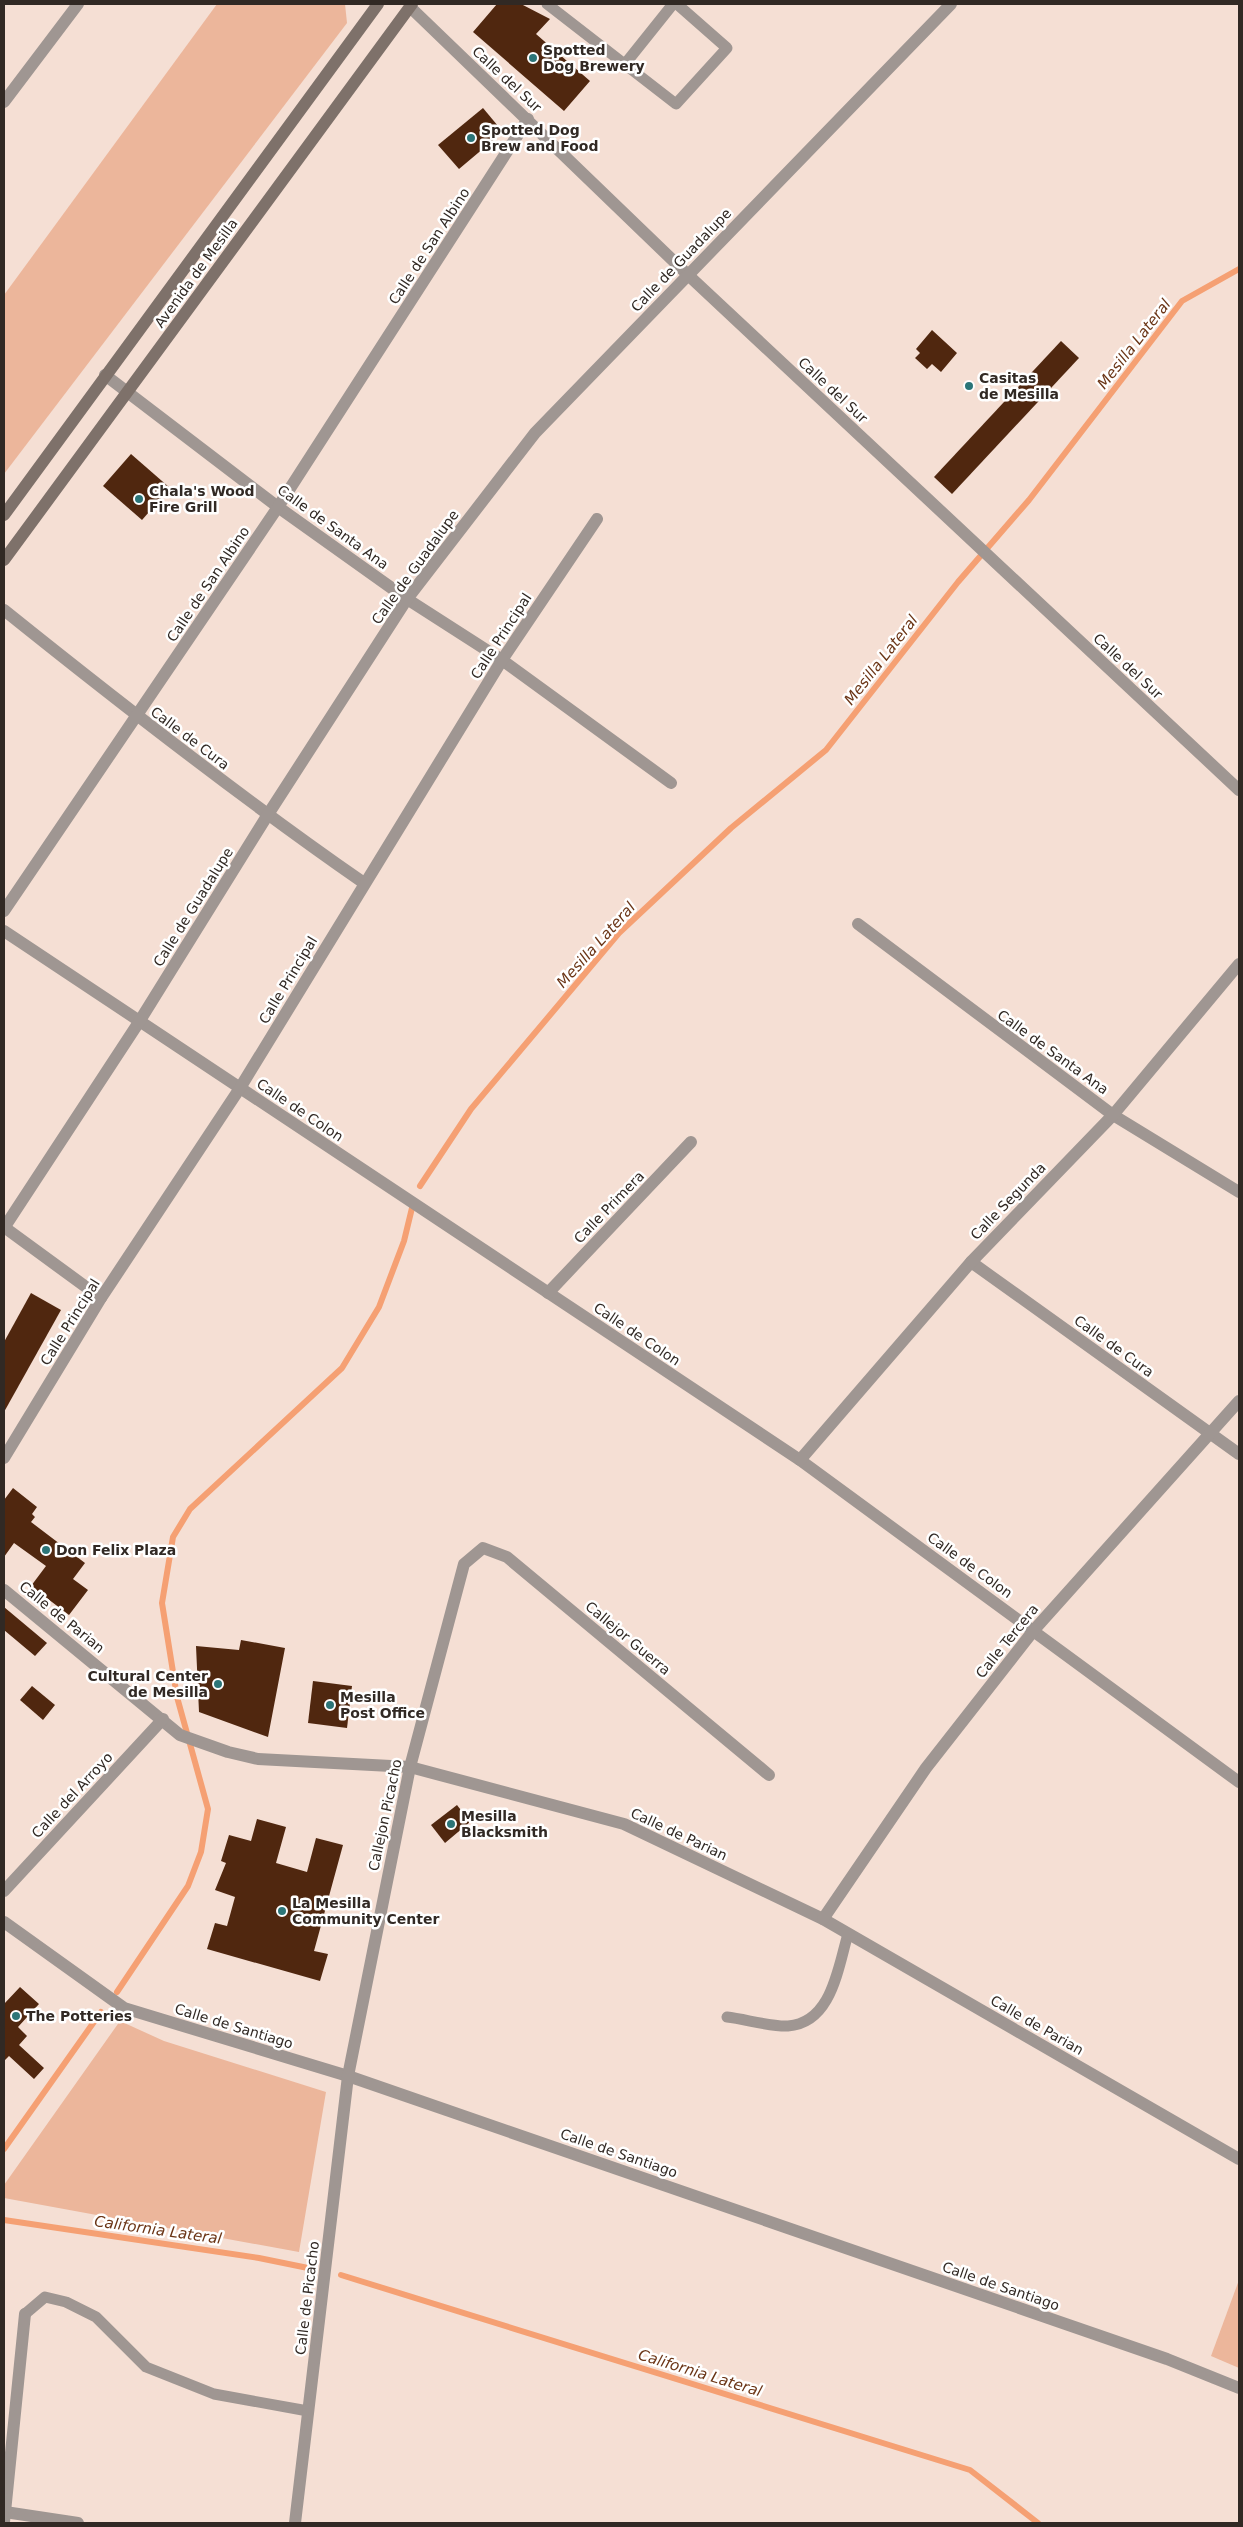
<svg xmlns="http://www.w3.org/2000/svg" width="1243" height="2527" viewBox="0 0 1243 2527" font-family="'DejaVu Sans',sans-serif">
  <style>
    .green { fill: #ecb69b }
    .lines { fill: none; stroke-linecap: round; stroke-linejoin: round }
    .stream { stroke: #f5a073; stroke-width: 6 }
    .building { fill: #50270f }
    .lane { stroke: #9f9692; stroke-width: 11 }
    .street { stroke: #9f9692; stroke-width: 12 }
    .secondary { stroke: #7e716a; stroke-width: 12 }
    .poi-dot { fill: #2b7578; stroke: #fff; stroke-width: 2 }
    .labels { text-anchor: middle; dominant-baseline: central; stroke-width: 5; stroke-linejoin: round; paint-order: stroke }
    .poi-label { font-size: 14px; font-weight: bold; fill: #312924; stroke: #fff; text-anchor: start }
    .street-label { font-size: 14px; fill: #312924; stroke: #fff }
    .water-label { font-size: 15px; font-style: italic; fill: #6b3516; stroke: #fff }
  </style>
  <rect width="100%" height="100%" fill="#f5dfd4"/>
  <g class="green">
    <polygon points="217,4 345,4 347,23 4,474 4,295"/>
    <polygon points="120,2021 164,2041 326,2092 299,2252 4,2198 4,2185"/>
    <polygon points="1239,2280 1239,2368 1211,2356"/>
  </g>
  <g class="lines">
    <g class="stream">
      <polyline points="420,1186 471,1109 619,933 731,828 826,750 958,582 1029,500 1182,301 1239,269"/>
      <polyline points="117,1992 188,1886 201,1852 208,1809 177,1697 162,1603 173,1537 190,1509 342,1368 379,1307 404,1241 412,1208"/>
      <polyline points="4,2149 101,2012"/>
      <polyline points="4,2220 259,2258 308,2268"/>
      <polyline points="341,2275 970,2470 1038,2523"/>
    </g>
  </g>
  <g class="building">
    <polygon points="497,4 521,4 550,19 536,34 590,81 564,111 473,32"/>
    <polygon points="483,108 503,132 459,169 438,145"/>
    <polygon points="932,330 957,353 941,372 932,364 927,369 915,358 920,353 916,349"/>
    <polygon points="1061,341 1079,358 952,494 934,477"/>
    <polygon points="131,454 170,488 142,520 103,486"/>
    <polygon points="31,1293 61,1310 4,1412 4,1342"/>
    <polygon points="13,1488 37,1507 32,1514 35,1517 31,1522 85,1563 73,1579 88,1590 69,1615 31,1586 46,1566 14,1543 4,1557 4,1500"/>
    <polygon points="4,1607 47,1643 35,1656 4,1630"/>
    <polygon points="241,1640 285,1648 268,1737 199,1712 196,1646 239,1650"/>
    <polygon points="313,1681 352,1686 347,1728 308,1723"/>
    <polygon points="32,1686 55,1705 43,1720 20,1700"/>
    <polygon points="457,1805 470,1822 445,1843 431,1825"/>
    <polygon points="257,1819 286,1827 276,1863 307,1872 316,1838 343,1845 314,1951 328,1954 320,1981 207,1949 215,1923 227,1926 235,1897 215,1890 226,1863 221,1861 229,1835 251,1841"/>
    <polygon points="20,1987 39,2004 18,2027 27,2036 19,2045 44,2068 34,2079 9,2056 4,2061 4,2004"/>
  </g>
  <g class="lines">
    <g class="lane">
      <polyline points="547,4 676,104 727,48 677,4"/>
      <polyline points="625,64 673,4"/>
      <path d="M 727,2017 C 745,2019 771,2027 788,2026 C 832,2023 838,1967 848,1934"/>
      <polyline points="25,2314 45,2297 66,2302 96,2317 146,2367 214,2394 308,2411"/>
    </g>
    <g class="street">
      <polyline points="410,7 687,274 1239,790"/>
      <polyline points="4,102 78,4"/>
      <polyline points="105,375 278,507 407,599 502,660 671,783"/>
      <path d="M 4,610 C 121,704 240,797 364,883"/>
      <polyline points="4,911 278,507 528,119"/>
      <polyline points="858,924 1113,1115 1239,1192"/>
      <polyline points="4,931 800,1460 1239,1782"/>
      <polyline points="4,1227 101,1298"/>
      <polyline points="4,1228 139,1022 267,816 407,599 535,433 951,4"/>
      <polyline points="971,1262 1239,1454"/>
      <polyline points="548,1293 691,1142"/>
      <polyline points="4,1458 101,1298 240,1088 502,660 597,519"/>
      <polyline points="800,1460 971,1262 1113,1115 1239,964"/>
      <polyline points="4,1590 180,1735 228,1752 258,1759 410,1767 624,1824 823,1919 1239,2159"/>
      <polyline points="4,1891 163,1719"/>
      <polyline points="823,1919 926,1768 1034,1630 1239,1401"/>
      <polyline points="4,1922 124,2008 348,2076 1167,2359 1239,2388"/>
      <polyline points="5,2512 78,2523"/>
      <polyline points="4,2522 25,2314"/>
      <polyline points="295,2523 348,2076 410,1767 464,1564 483,1548 507,1557 769,1775"/>
    </g>
    <g class="secondary">
      <polyline points="4,515 378,4"/>
      <polyline points="4,560 412,4"/>
    </g>
  </g>
  <g class="poi-dot">
    <circle cx="533" cy="58" r="5"/>
    <circle cx="471" cy="138" r="5"/>
    <circle cx="969" cy="386" r="5"/>
    <circle cx="139" cy="499" r="5"/>
    <circle cx="46" cy="1550" r="5"/>
    <circle cx="218" cy="1684" r="5"/>
    <circle cx="330" cy="1705" r="5"/>
    <circle cx="451" cy="1824" r="5"/>
    <circle cx="282" cy="1911" r="5"/>
    <circle cx="16" cy="2016" r="5"/>
  </g>
  <g class="labels">
    <g class="poi-label">
      <text x="543" y="50">Spotted<tspan x="543" dy="16">Dog Brewery</tspan></text>
      <text x="481" y="130">Spotted Dog<tspan x="481" dy="16">Brew and Food</tspan></text>
      <text x="979" y="378">Casitas<tspan x="979" dy="16">de Mesilla</tspan></text>
      <text x="149" y="491">Chala's Wood<tspan x="149" dy="16">Fire Grill</tspan></text>
      <text x="56" y="1550">Don Felix Plaza</text>
      <text x="208" y="1676" text-anchor="end">Cultural Center<tspan x="208" dy="16">de Mesilla</tspan></text>
      <text x="340" y="1697">Mesilla<tspan x="340" dy="16">Post Office</tspan></text>
      <text x="461" y="1816">Mesilla<tspan x="461" dy="16">Blacksmith</tspan></text>
      <text x="292" y="1903">La Mesilla<tspan x="292" dy="16">Community Center</tspan></text>
      <text x="26" y="2016">The Potteries</text>
    </g>
    <g class="street-label">
      <text transform="translate(507 79) rotate(43)">Calle del Sur</text>
      <text transform="translate(429 246) rotate(-57)">Calle de San Albino</text>
      <text transform="translate(681 260) rotate(-46)">Calle de Guadalupe</text>
      <text transform="translate(196 273) rotate(-54)">Avenida de Mesilla</text>
      <text transform="translate(833 390) rotate(43)">Calle del Sur</text>
      <text transform="translate(333 527) rotate(36)">Calle de Santa Ana</text>
      <text transform="translate(415 567) rotate(-54)">Calle de Guadalupe</text>
      <text transform="translate(208 584) rotate(-56)">Calle de San Albino</text>
      <text transform="translate(501 636) rotate(-57)">Calle Principal</text>
      <text transform="translate(1128 666) rotate(43)">Calle del Sur</text>
      <text transform="translate(190 738) rotate(37)">Calle de Cura</text>
      <text transform="translate(193 907) rotate(-58)">Calle de Guadalupe</text>
      <text transform="translate(288 980) rotate(-59)">Calle Principal</text>
      <text transform="translate(1053 1052) rotate(36)">Calle de Santa Ana</text>
      <text transform="translate(300 1110) rotate(34)">Calle de Colon</text>
      <text transform="translate(1008 1201) rotate(-46)">Calle Segunda</text>
      <text transform="translate(609 1207) rotate(-46)">Calle Primera</text>
      <text transform="translate(70 1322) rotate(-58)">Calle Principal</text>
      <text transform="translate(637 1334) rotate(34)">Calle de Colon</text>
      <text transform="translate(1114 1346) rotate(36)">Calle de Cura</text>
      <text transform="translate(970 1565) rotate(36)">Calle de Colon</text>
      <text transform="translate(62 1617) rotate(39)">Calle de Parian</text>
      <text transform="translate(628 1638) rotate(40)">Callejor Guerra</text>
      <text transform="translate(1007 1641) rotate(-51)">Calle Tercera</text>
      <text transform="translate(72 1795) rotate(-47)">Calle del Arroyo</text>
      <text transform="translate(385 1815) rotate(-78)">Callejon Picacho</text>
      <text transform="translate(679 1834) rotate(25)">Calle de Parian</text>
      <text transform="translate(1037 2025) rotate(30)">Calle de Parian</text>
      <text transform="translate(234 2026) rotate(17)">Calle de Santiago</text>
      <text transform="translate(619 2153) rotate(19)">Calle de Santiago</text>
      <text transform="translate(1001 2286) rotate(19)">Calle de Santiago</text>
      <text transform="translate(307 2298) rotate(-83)">Calle de Picacho</text>
    </g>
    <g class="water-label">
      <text transform="translate(1134 344) rotate(-52)">Mesilla Lateral</text>
      <text transform="translate(881 660) rotate(-52)">Mesilla Lateral</text>
      <text transform="translate(596 945) rotate(-48)">Mesilla Lateral</text>
      <text transform="translate(158 2230) rotate(8)">California Lateral</text>
      <text transform="translate(700 2373) rotate(17)">California Lateral</text>
    </g>
  </g>
  <rect width="1243" height="2527" fill="none" stroke="#312924" stroke-width="10"/>
</svg>
